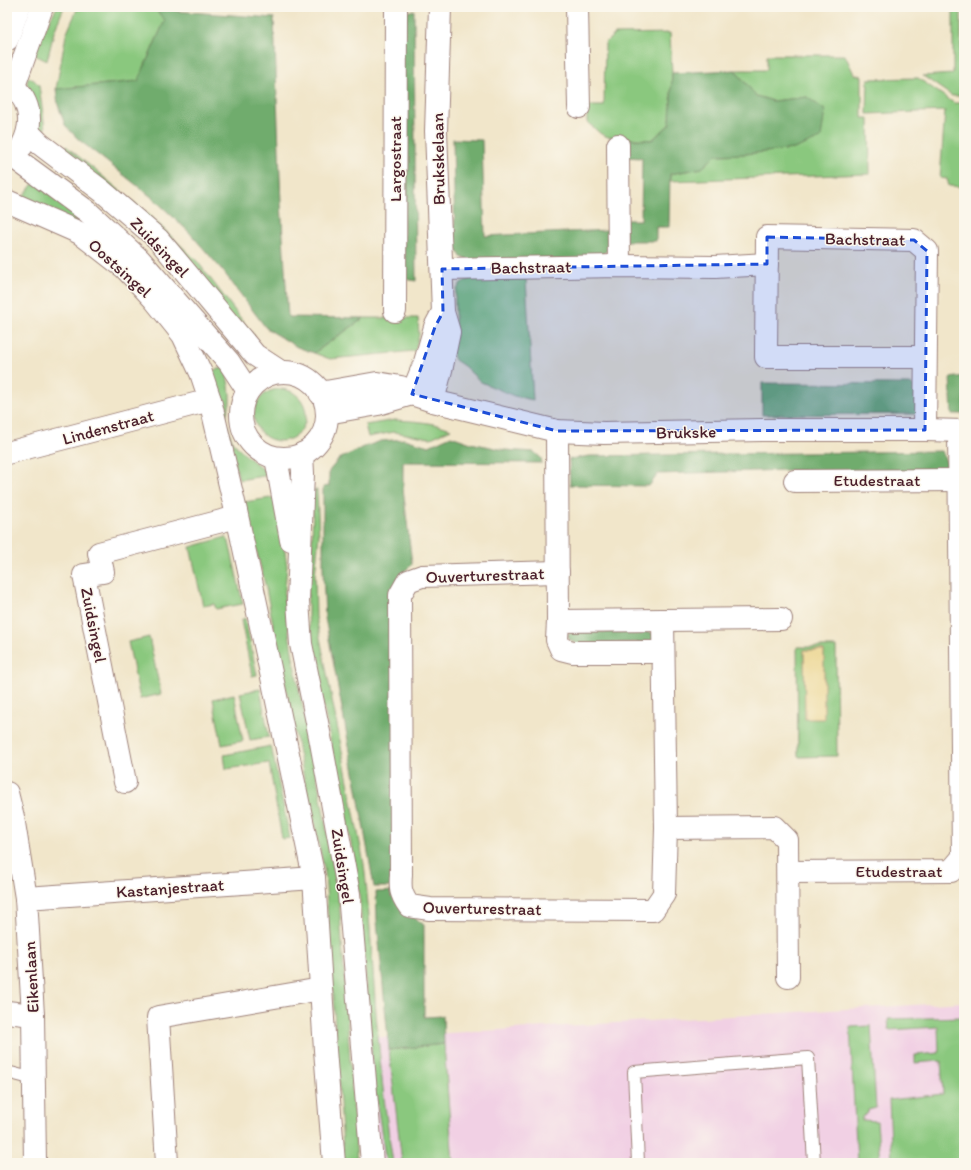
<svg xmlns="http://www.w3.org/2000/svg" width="971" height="1170" viewBox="0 0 971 1170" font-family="Itim,sans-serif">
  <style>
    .built { fill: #f1d0e4 }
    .green { fill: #8ac87e; stroke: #6a7454 }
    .forest { fill: #6fac6d; stroke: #5c664c }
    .sand { fill: #eeda9e; stroke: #9c7c64 }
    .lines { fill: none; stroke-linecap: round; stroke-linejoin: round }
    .lane-casing { stroke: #9e827a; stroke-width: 14 }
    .street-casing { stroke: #9e827a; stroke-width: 24 }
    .secondary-casing { stroke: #9e827a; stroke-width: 24 }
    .lane { stroke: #fff; stroke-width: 12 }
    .street { stroke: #fff; stroke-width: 22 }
    .secondary { stroke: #fff; stroke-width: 22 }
    .marked { fill: #1d4ed8; fill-opacity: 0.2; stroke: #1d4ed8; stroke-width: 3; stroke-dasharray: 8 5; stroke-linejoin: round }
    .labels { text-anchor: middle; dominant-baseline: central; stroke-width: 3; stroke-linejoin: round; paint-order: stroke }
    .street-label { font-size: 17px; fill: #4a1f2b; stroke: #fbf7ec }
  </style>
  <rect width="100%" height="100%" fill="#fbf7ec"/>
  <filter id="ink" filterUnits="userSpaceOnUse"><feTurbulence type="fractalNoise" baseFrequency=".025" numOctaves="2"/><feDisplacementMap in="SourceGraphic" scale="8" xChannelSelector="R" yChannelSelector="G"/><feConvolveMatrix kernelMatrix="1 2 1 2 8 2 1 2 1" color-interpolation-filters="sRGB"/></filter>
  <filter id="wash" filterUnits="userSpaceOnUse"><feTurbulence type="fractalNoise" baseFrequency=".012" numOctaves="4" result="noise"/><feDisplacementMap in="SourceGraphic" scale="16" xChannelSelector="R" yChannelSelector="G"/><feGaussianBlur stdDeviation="0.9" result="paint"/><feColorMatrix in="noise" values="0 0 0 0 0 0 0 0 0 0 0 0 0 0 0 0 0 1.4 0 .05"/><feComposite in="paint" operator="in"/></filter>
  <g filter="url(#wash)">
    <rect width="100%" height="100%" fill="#f1e6ca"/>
    <polygon class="built" points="964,1002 964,1163 376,1163 366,1038"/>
    <g class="green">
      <polygon points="57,7 64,7 54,32 47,61 31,53"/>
      <polygon points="78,7 153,7 165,20 138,81 56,89 66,35"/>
      <polygon points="953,7 961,7 961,73 964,73 964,96 952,96 923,76 953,74"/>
      <polygon points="670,33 672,73 670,124 652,140 608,137 601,134 587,122 587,106 604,106 605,43 615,34"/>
      <polygon points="767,55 845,55 854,74 862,76 862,118 869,118 870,174 670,181 670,174 702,168 716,155 745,154 794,149 807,97 773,101 756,96 735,70 767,70"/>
      <polygon points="28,77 34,80 39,85 45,129 41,133 38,131 34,104 27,83"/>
      <polygon points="918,78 954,103 964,103 964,187 949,186 947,179 940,178 945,111 867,114 868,79"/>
      <polygon points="66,146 147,213 197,261 255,337 247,339 60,154"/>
      <polygon points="35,181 96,228 210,349 201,352 179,318 22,198"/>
      <polygon points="471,278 526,279 533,400 514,396 481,382 464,366 455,360 451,349 455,337 455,299 456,291 461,283"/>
      <polygon points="364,318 418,318 419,335 415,351 330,359 314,353"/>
      <polygon points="223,368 227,375 230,393 230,403 225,419 232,441 242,452 270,475 239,480 211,371"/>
      <circle cx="280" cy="415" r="26"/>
      <path d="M 395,420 C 413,421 433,422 451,429 L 431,438 L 394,432 L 368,437 L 365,425 Z"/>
      <path d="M 312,490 L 317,490 L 319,536 L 315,575 L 316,617 L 364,864 C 371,924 373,985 379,1046 C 382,1085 387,1124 393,1163 L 386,1163 L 374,1084 L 360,902 L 356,868 L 313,654 L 308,617 L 308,579 L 312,543 L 313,504 Z"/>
      <polygon points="277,497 287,566 284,600 294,664 321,798 339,899 357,1163 344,1163 325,873 304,778 265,584 244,502"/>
      <polygon points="226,537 229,542 243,604 216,609 214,604 203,606 190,547"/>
      <polygon points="245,618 257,675 252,676 241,620"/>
      <polygon points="149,637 161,694 140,699 128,642"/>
      <polygon points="797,647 836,647 837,756 798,757"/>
      <polygon points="260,689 269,737 250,740 240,693"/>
      <polygon points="234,694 243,741 222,745 213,699"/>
      <polygon points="271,746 290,838 282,839 269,763 226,769 224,755"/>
      <polygon points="964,1017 964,1163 892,1163 889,1100 943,1094 941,1061 915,1063 915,1055 939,1053 938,1027 889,1030 888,1019"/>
      <polygon points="871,1026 876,1108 868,1110 868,1113 862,1117 862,1120 877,1121 880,1163 857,1163 850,1027"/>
      <polygon points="444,1044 453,1163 402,1163 389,1050"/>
    </g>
    <g class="forest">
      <polygon points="153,7 174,7 175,11 274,18 281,203 288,317 364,318 314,353 297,347 266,328 223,271 189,232 154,199 78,139 65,125 58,105 56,89 138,81 165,20"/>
      <polygon points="414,10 416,281 404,279 400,14"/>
      <polygon points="735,70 756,96 773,101 807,97 825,110 821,138 794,149 745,154 716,155 702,168 670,174 669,227 656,227 656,241 626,241 625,220 641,220 642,158 625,157 627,139 652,140 670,124 672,73"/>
      <polygon points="453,139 482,140 485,236 608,230 608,250 595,259 473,261 461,257 455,246"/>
      <polygon points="964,376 964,414 952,414 950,378"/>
      <polygon points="762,383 910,384 920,389 920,414 762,415"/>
      <polygon points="451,436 471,443 505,450 534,452 541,458 542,463 403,462 403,488 412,564 397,579 395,887 374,887 355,778 325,618 323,569 323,487 329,486 329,471 339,459 364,447 381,441 404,439 429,446"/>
      <polygon points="942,451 948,467 945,476 788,470 658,474 649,486 570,485 569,459 590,456"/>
      <polygon points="575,632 648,632 655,634 654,642 576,644 569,639 567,634"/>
      <polygon points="395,891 406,910 424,925 424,1017 443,1016 444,1044 389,1050 377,921 376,892"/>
    </g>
    <polygon class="sand" points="804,650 824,650 824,719 805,719"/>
  </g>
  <g filter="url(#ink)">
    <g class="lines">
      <defs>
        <g id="lane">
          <polyline points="7,1072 34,1079"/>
          <polyline points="638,1163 634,1072 808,1058 814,1163"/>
        </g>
        <g id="street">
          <polyline points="577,7 579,107"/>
          <polyline points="618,145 619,266"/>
          <polyline points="7,201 80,233 125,268 154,299 183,335 201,373 210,400 236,511 273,682 314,878 325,1050 334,1163"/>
          <polyline points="442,269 619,266 715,267 767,264"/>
          <polyline points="395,311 396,7"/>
          <polyline points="320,393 377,383 401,387 412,394 433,401 557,431 604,433 762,430 925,430 964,431"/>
          <polyline points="412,394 425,362 435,327 443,312"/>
          <polyline points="433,401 442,366 449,332 443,312 436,131 440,7"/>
          <polyline points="327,413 378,404 412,394"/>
          <polyline points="925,430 927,251 914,240 767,237 766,357 925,357"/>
          <polyline points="557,431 558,621 781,619"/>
          <polyline points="7,453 210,400"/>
          <polyline points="795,481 959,480"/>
          <path d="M 558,572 L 422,576 L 408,581 L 400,595 L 401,874 C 400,888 400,893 409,906 L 430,909 L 653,910 L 664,894 L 666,828 L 663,620"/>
          <polyline points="558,621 557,640 561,649 573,652 663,652"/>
          <polyline points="125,782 84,575 103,572 99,553 237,517"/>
          <polyline points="7,793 13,817 26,898 33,1015 35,1163"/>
          <polyline points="666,828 774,827 787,840 788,977"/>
          <polyline points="788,872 951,871 963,857 959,431"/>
          <polyline points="26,898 314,878"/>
          <polyline points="7,1012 33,1015"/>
          <polyline points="167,1163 158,1017 321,989"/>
        </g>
        <g id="secondary">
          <polyline points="7,40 19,7"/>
          <path d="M 7,82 C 30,97 35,122 22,146"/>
          <polyline points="14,86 42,7"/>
          <polyline points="28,132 40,144 102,191 158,239 255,355 281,372"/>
          <polyline points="12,156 88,212 139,259 229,362 248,391"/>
          <circle cx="284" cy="415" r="43"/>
          <polyline points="302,454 303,473 298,601 301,644 320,737 349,894 372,1163"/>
          <polyline points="276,458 291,540"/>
        </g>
      </defs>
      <use href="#lane" class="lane-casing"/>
      <use href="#street" class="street-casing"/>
      <use href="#secondary" class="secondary-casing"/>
      <use href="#lane" class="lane"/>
      <use href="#street" class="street"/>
      <use href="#secondary" class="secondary"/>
    </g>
  </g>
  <path class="marked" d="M 767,237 L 914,240 L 927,251 L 925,430 L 557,431 L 412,394 L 435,327 L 443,312 L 442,269 L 767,264 Z"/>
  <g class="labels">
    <g class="street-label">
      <text transform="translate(395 159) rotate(-90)">Largostraat</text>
      <text transform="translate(438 159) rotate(-91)">Brukskelaan</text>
      <text transform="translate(865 239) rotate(1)">Bachstraat</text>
      <text transform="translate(160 247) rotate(46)">Zuidsingel</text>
      <text transform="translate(531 267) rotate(-1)">Bachstraat</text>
      <text transform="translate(120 268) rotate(42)">Oostsingel</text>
      <text transform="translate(108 427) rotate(-15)">Lindenstraat</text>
      <text transform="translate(686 432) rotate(-1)">Brukske</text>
      <text x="877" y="480">Etudestraat</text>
      <text transform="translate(485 575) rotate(-2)">Ouverturestraat</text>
      <text transform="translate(94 625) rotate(79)">Zuidsingel</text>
      <text transform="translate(343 866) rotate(81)">Zuidsingel</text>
      <text x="899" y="871">Etudestraat</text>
      <text transform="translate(170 888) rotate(-4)">Kastanjestraat</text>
      <text transform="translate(482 908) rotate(1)">Ouverturestraat</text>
      <text transform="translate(31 977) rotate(-93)">Eikenlaan</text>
    </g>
  </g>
  <rect width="971" height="1170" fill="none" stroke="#fbf7ec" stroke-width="24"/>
</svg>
